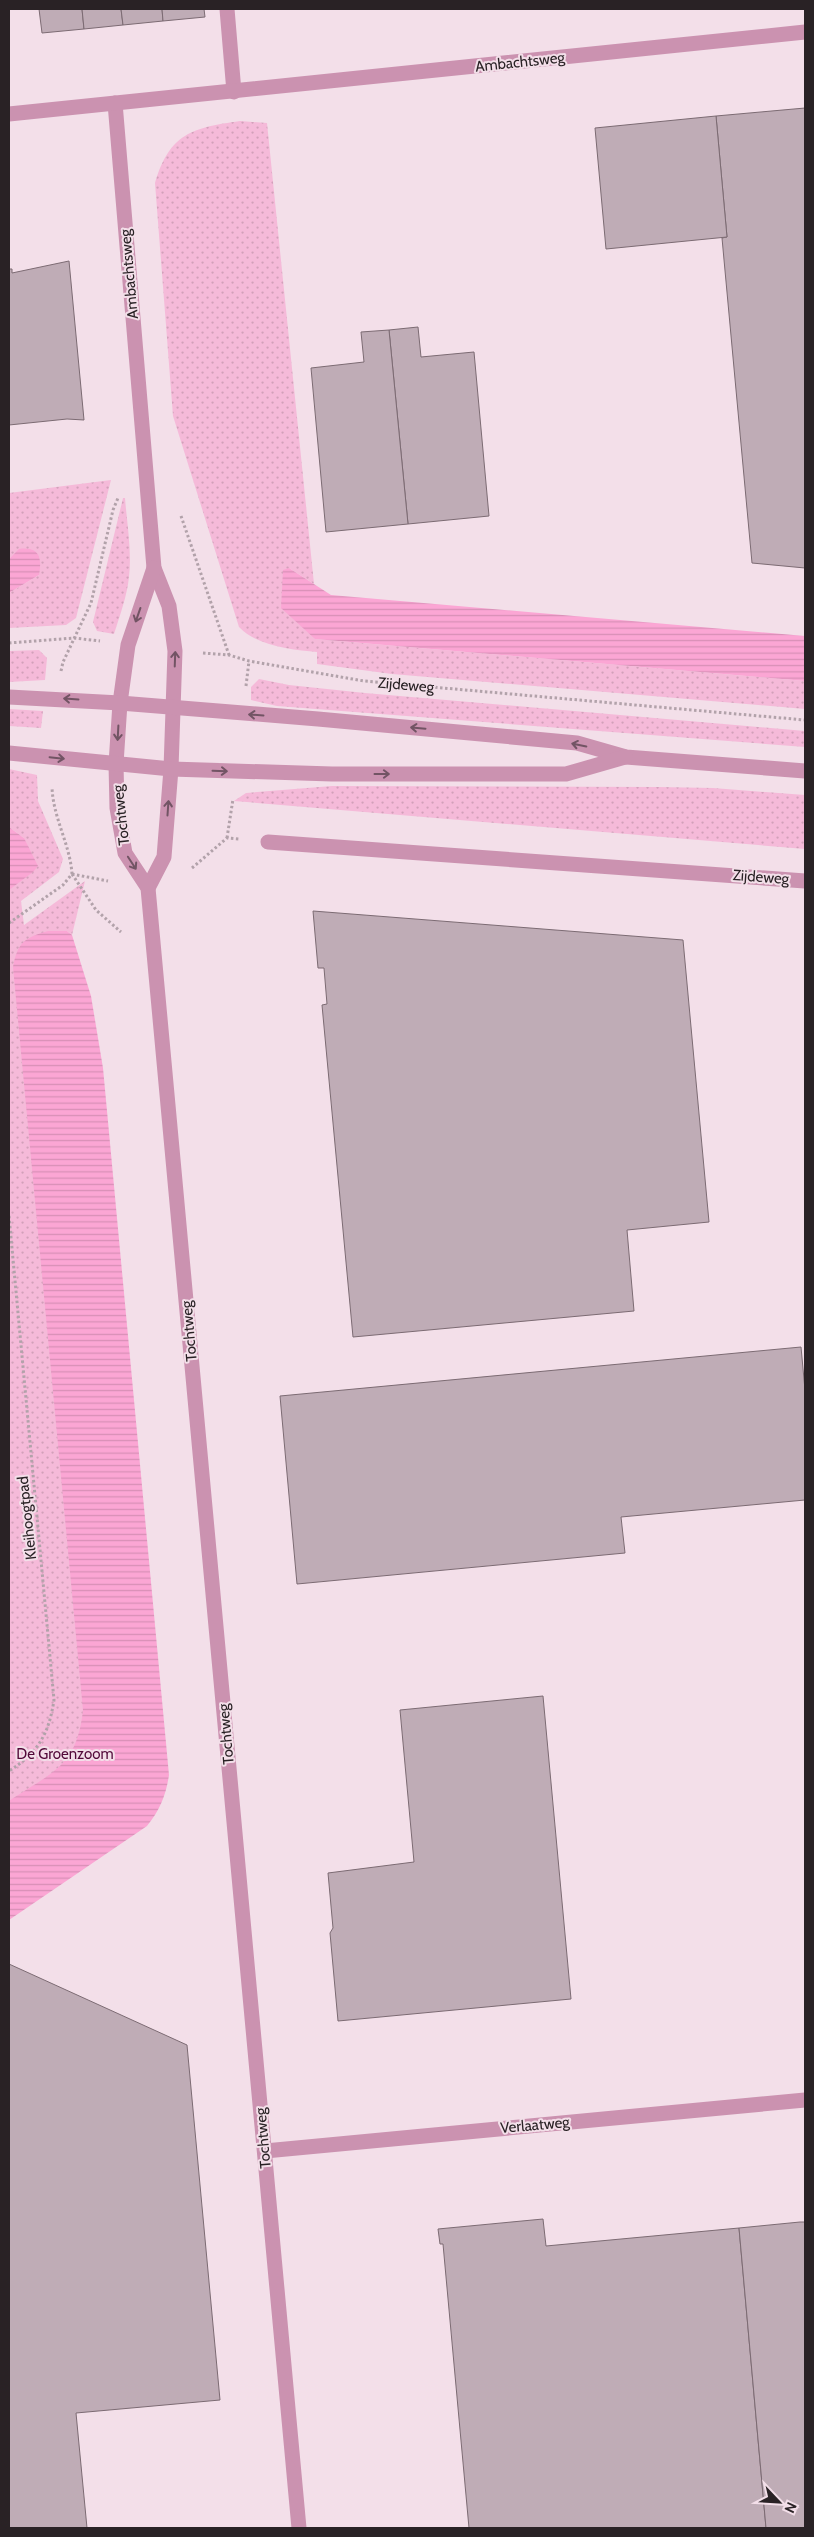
<svg xmlns="http://www.w3.org/2000/svg" width="814" height="2537" viewBox="0 0 814 2537" font-family="Cabin,sans-serif">
  <style>
    .green { fill: url(#green-dots) }
    .water { fill: url(#water-rules) }
    .building { fill: #bfacb6; stroke: #7c6b73 }
    .lines { fill: none; stroke-linecap: round; stroke-linejoin: round }
    .path { stroke: #b2a2aa; stroke-width: 3; stroke-dasharray: 2.5 2.5; stroke-linecap: butt }
    .minor { stroke: #cb92b0; stroke-width: 15 }
    .oneway { stroke: #725464 }
    .labels { text-anchor: middle; dominant-baseline: central; stroke-width: 4; stroke-linejoin: round; paint-order: stroke }
    .street-label { font-size: 15px; fill: #292225; stroke: #f3dfe9 }
    .park-label { font-size: 15px; fill: #520839; stroke: #f3dfe9 }
  </style>
  <defs>
    <pattern id="green-dots" width="8" height="8" patternUnits="userSpaceOnUse" patternTransform="scale(1.25)"><rect width="8" height="8" fill="#f5bad9"/><path d="M2 2h.1M6 6h.1" fill="none" stroke="#d2a0ba" stroke-width="1.8" stroke-linecap="round"/></pattern>
    <pattern id="water-rules" width="6" height="5" patternUnits="userSpaceOnUse" patternTransform="scale(1.25)"><rect width="6" height="5" fill="#fba6d4"/><path d="M0 2.5h6" fill="none" stroke="#d78fb6"/></pattern>
  </defs>
  <rect width="100%" height="100%" fill="#f3dfe9"/>
  <g class="green">
    <path d="M 240,121 L 267,123 L 314,584 L 289,568 L 315,639 L 805,681 L 805,709 L 392,674 L 317,664 L 317,652 C 292,650 257,646 239,627 L 173,416 L 155,183 C 170,133 192,128 240,121 Z"/>
    <polygon points="111,480 76,618 66,625 9,628 9,593 39,575 19,550 9,559 9,493"/>
    <path d="M 123,498 L 125,498 C 127,524 132,551 129,577 C 127,596 120,615 114,634 L 97,631 L 93,622 Z"/>
    <polygon points="39,650 47,658 45,680 9,682 9,651"/>
    <polygon points="259,679 289,685 365,693 805,731 805,747 277,706 251,700 251,687"/>
    <polygon points="9,709 43,711 41,728 9,726"/>
    <polygon points="9,769 37,775 38,801 63,859 59,872 21,901 24,925 85,881 72,935 67,931 126,1781 9,1863 9,849 24,838 9,827"/>
    <polygon points="332,786 659,787 713,788 805,795 805,849 234,801 246,793"/>
  </g>
  <g class="water">
    <path d="M 19,549 C 40,546 42,559 39,575 L 9,593 L 9,559 Z"/>
    <polygon points="289,568 331,595 805,636 805,681 315,639 281,608 283,570"/>
    <polygon points="9,827 24,838 38,866 33,872 9,890"/>
    <path d="M 48,931 L 67,931 L 72,935 L 91,996 L 103,1068 L 169,1775 C 166,1795 160,1810 147,1826 L 9,1920 L 9,1801 C 52,1772 77,1767 83,1710 L 13,967 C 18,942 24,938 48,931 Z"/>
  </g>
  <g class="building">
    <polygon points="39,9 82,9 84,29 42,33"/>
    <polygon points="82,9 121,9 123,25 84,29"/>
    <polygon points="121,9 162,9 163,21 123,25"/>
    <polygon points="162,9 204,9 205,17 163,21"/>
    <polygon points="805,108 805,568 752,563 722,238 727,237 716,116"/>
    <polygon points="716,116 727,237 606,249 595,128"/>
    <polygon points="69,261 84,420 67,419 9,425 9,269 12,269 12,273"/>
    <polygon points="418,327 421,357 474,352 489,516 408,524 389,330"/>
    <polygon points="389,330 408,524 326,532 311,368 364,362 361,332"/>
    <polygon points="313,911 683,940 709,1222 627,1230 634,1311 353,1337 322,1005 327,1004 324,968 318,968"/>
    <polygon points="801,1347 805,1390 805,1500 621,1517 625,1553 297,1584 280,1396"/>
    <polygon points="543,1696 571,1999 338,2021 330,1933 333,1928 328,1873 414,1862 400,1710"/>
    <polygon points="9,1964 187,2045 220,2400 76,2413 87,2528 9,2528"/>
    <polygon points="543,2219 546,2246 739,2228 766,2528 469,2528 443,2244 440,2244 438,2229"/>
    <polygon points="800,2222 805,2222 805,2528 766,2528 739,2228"/>
  </g>
  <g class="lines">
    <g class="path">
      <polyline points="181,516 229,655"/>
      <polyline points="9,643 74,638 100,641"/>
      <polyline points="203,653 229,655 249,661 364,681 805,720"/>
      <polyline points="61,671 63,662 91,603 113,510 118,498"/>
      <polyline points="246,686 249,661"/>
      <polyline points="227,838 233,799"/>
      <polyline points="192,868 227,838 239,839"/>
      <polyline points="72,874 108,881"/>
      <polyline points="72,874 96,910 121,932"/>
      <path d="M 9,923 L 63,885 L 72,874 C 70,844 53,818 52,787"/>
      <path d="M 9,1216 L 54,1700 C 49,1733 39,1752 9,1771"/>
    </g>
    <g class="minor">
      <polyline points="227,9 234,92"/>
      <polyline points="115,103 154,568 169,606 175,651 171,769 164,857 148,888"/>
      <polyline points="9,114 805,32"/>
      <polyline points="154,568 128,645 120,703 116,764 117,808 125,853 148,888 299,2528"/>
      <polyline points="9,697 120,703 318,719 577,743 626,757 805,771"/>
      <polyline points="9,753 171,769 332,774 566,774 625,757"/>
      <polyline points="268,842 805,881"/>
      <polyline points="265,2151 805,2100"/>
    </g>
  </g>
  <defs><path id="oneway-shaft" d="M-6 0H5M1.5-3L5.5 0L1.5 3" fill="none" stroke-width="1.6" stroke-linecap="round" stroke-linejoin="round" transform="scale(1.25)"/></defs>
  <g class="oneway">
    <use href="#oneway-shaft" transform="translate(138 615) rotate(109)"/>
    <use href="#oneway-shaft" transform="translate(175 659) rotate(-88)"/>
    <use href="#oneway-shaft" transform="translate(71 699) rotate(-176)"/>
    <use href="#oneway-shaft" transform="translate(256 715) rotate(-176)"/>
    <use href="#oneway-shaft" transform="translate(418 728) rotate(-175)"/>
    <use href="#oneway-shaft" transform="translate(118 733) rotate(93)"/>
    <use href="#oneway-shaft" transform="translate(579 745) rotate(-168)"/>
    <use href="#oneway-shaft" transform="translate(57 758) rotate(6)"/>
    <use href="#oneway-shaft" transform="translate(220 771) rotate(2)"/>
    <use href="#oneway-shaft" transform="translate(382 774)"/>
    <use href="#oneway-shaft" transform="translate(168 808) rotate(-86)"/>
    <use href="#oneway-shaft" transform="translate(132 863) rotate(57)"/>
  </g>
  <g class="labels">
    <g class="street-label">
      <text transform="translate(520 62) rotate(-6)">Ambachtsweg</text>
      <text transform="translate(129 274) rotate(-95)">Ambachtsweg</text>
      <text transform="translate(406 685) rotate(5)">Zijdeweg</text>
      <text transform="translate(121 815) rotate(-96)">Tochtweg</text>
      <text transform="translate(761 877) rotate(4)">Zijdeweg</text>
      <text transform="translate(189 1331) rotate(-95)">Tochtweg</text>
      <text transform="translate(27 1518) rotate(-96)">Kleihoogtpad</text>
      <text transform="translate(226 1734) rotate(-95)">Tochtweg</text>
      <text transform="translate(535 2125) rotate(-5)">Verlaatweg</text>
      <text transform="translate(263 2138) rotate(-95)">Tochtweg</text>
    </g>
    <g class="park-label">
      <text x="65" y="1754">De Groenzoom</text>
    </g>
  </g>
  <rect width="814" height="2537" fill="none" stroke="#292225" stroke-width="20"/>
  <g transform="translate(779 2502) rotate(115)" stroke="#f3dfe9" stroke-width="4" paint-order="stroke">
  <path d="M0-4L9 19L0 12L-9 19Z" fill="#292225"/>
  <text y="-8" font-size="14" font-weight="bold" text-anchor="middle" fill="#292225">N</text>
  </g>
</svg>
